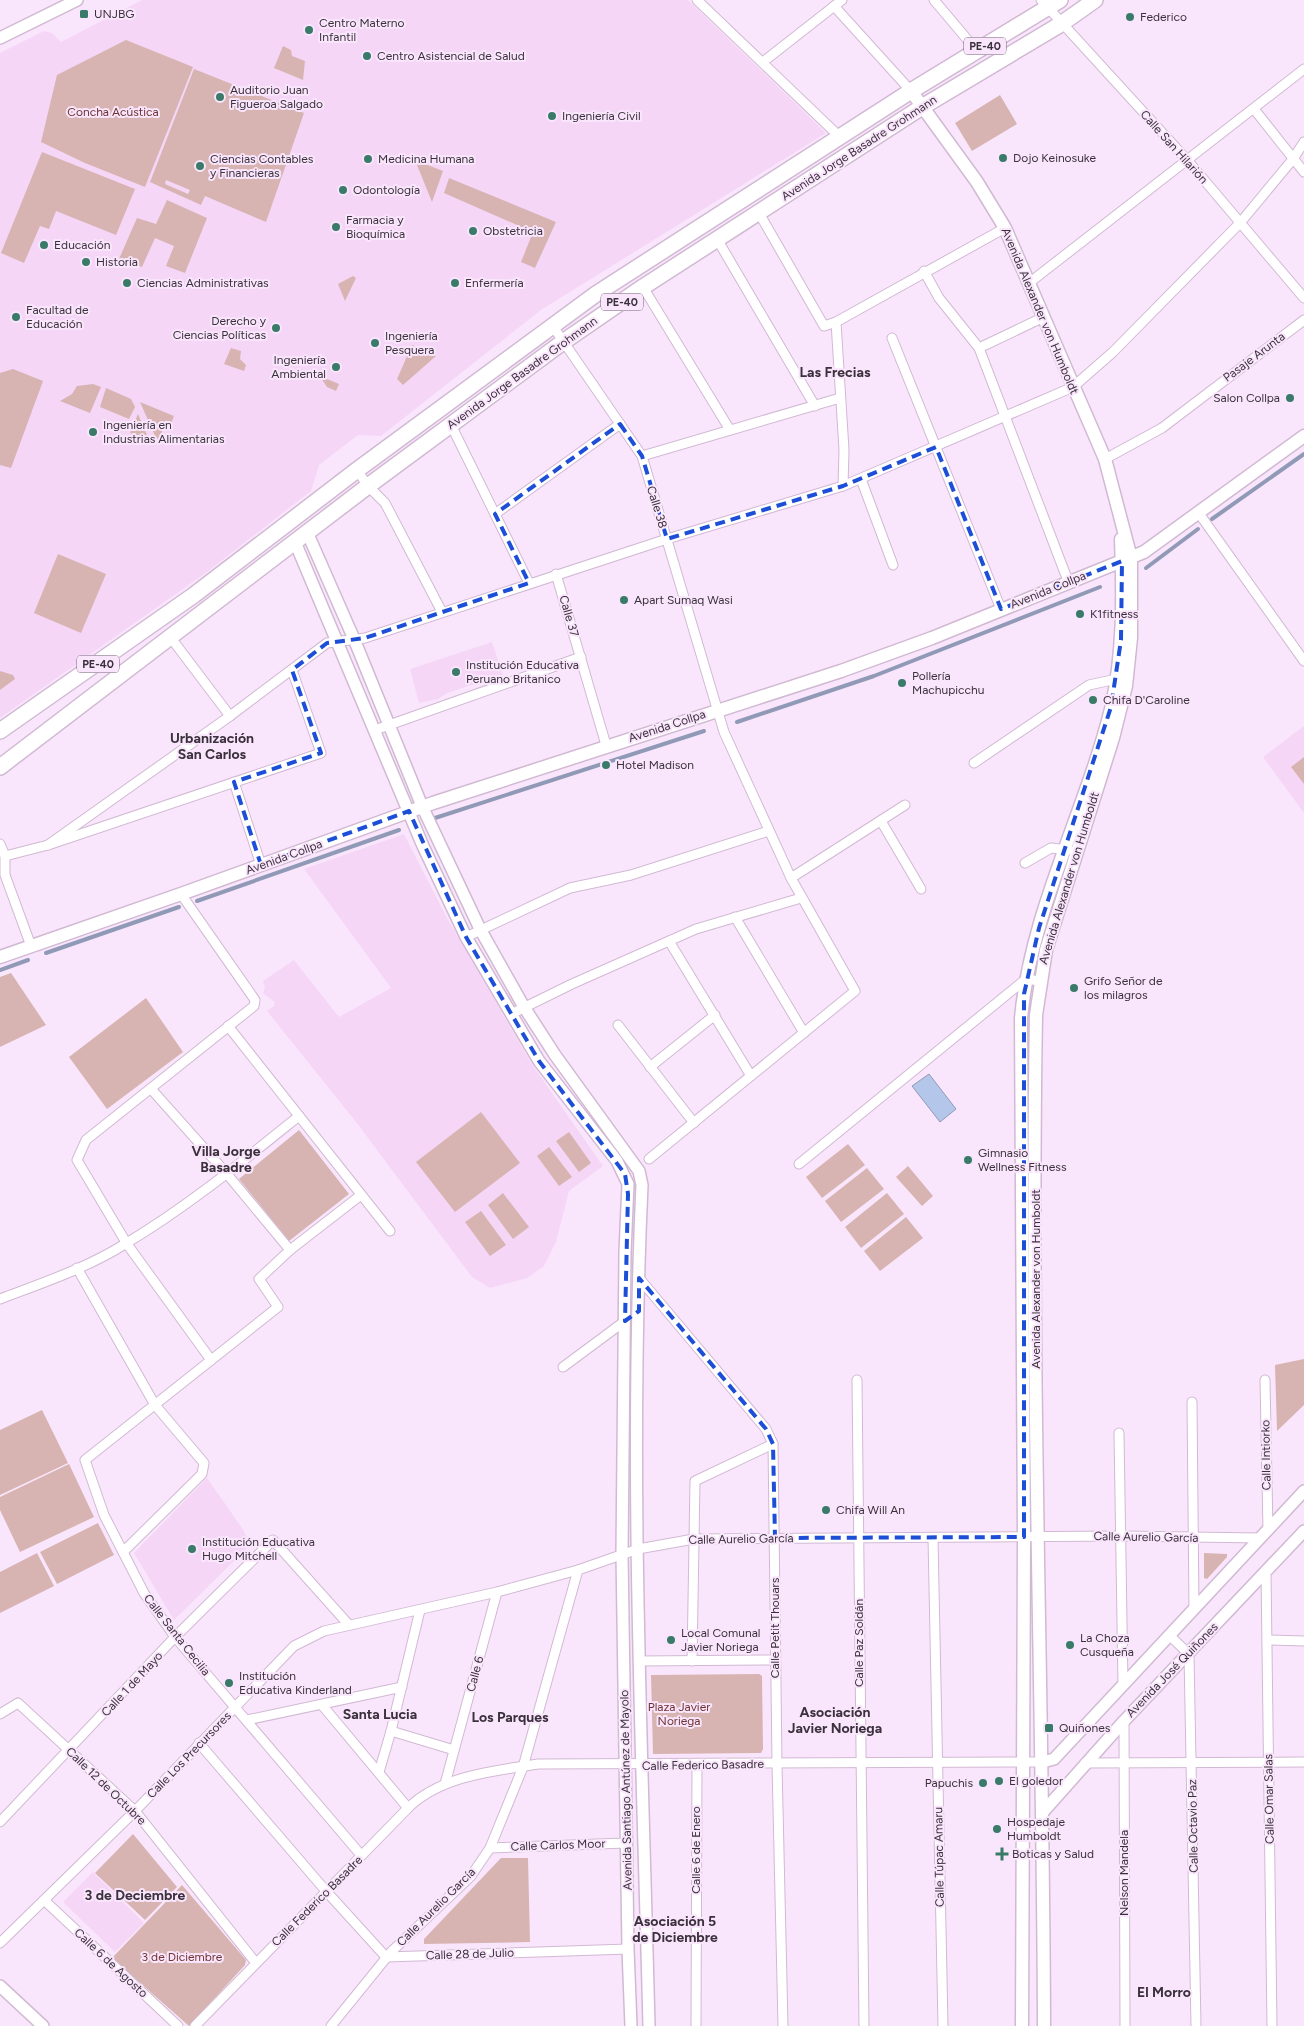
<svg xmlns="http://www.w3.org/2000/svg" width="1304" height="2026" viewBox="0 0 1304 2026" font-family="Figtree,sans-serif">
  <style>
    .built { fill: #f5d6f7 }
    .green { fill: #d7b4b2; fill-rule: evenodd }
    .water { fill: #b4c7eb; stroke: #909ab6 }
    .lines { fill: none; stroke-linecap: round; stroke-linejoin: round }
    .stream { stroke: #909ab6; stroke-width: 4 }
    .minor-casing { stroke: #d1b9d3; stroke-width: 11 }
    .tertiary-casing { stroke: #d1b9d3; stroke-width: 14 }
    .secondary-casing { stroke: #d1b9d3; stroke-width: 15 }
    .trunk-casing { stroke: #d1b9d3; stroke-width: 18 }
    .minor { stroke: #fff; stroke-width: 9 }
    .tertiary { stroke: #fff; stroke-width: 11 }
    .secondary { stroke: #fff; stroke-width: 12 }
    .trunk { stroke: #fff; stroke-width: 15 }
    .marked { fill: none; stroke: #1d4ed8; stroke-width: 4; stroke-dasharray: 10 6; stroke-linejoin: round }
    .poi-dot { fill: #397a69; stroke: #fae6fc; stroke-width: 2 }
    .labels { text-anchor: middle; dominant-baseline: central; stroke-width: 4; stroke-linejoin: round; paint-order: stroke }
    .shield { fill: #fae6fc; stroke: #746776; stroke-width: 1 }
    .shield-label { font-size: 11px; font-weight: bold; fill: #3b313c }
    .poi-label { font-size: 12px; fill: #3b313c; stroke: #fae6fc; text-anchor: start }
    .park-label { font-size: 12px; fill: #6f3331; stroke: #fae6fc }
    .street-label { font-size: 12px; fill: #3b313c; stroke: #fae6fc }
    .neighbourhood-label { font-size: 14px; font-weight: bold; fill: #3b313c; stroke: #fae6fc }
  </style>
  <rect width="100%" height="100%" fill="#fae6fc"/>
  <g class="built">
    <polygon points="142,0 688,0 826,133 541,310 381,436 358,435 319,465 311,491 207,572 0,718 0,53 44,31 52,33 61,42"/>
    <polygon points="492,642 503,675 447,693 438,699 419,703 410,669"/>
    <polygon points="1304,726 1304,813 1263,757"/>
    <polygon points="404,834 447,918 531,1063 603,1166 569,1191 556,1242 544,1266 527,1278 490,1288 472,1277 356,1122 267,1011 274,1006 275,1002 263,993 265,987 263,981 294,960 339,1017 391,988 304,869"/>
    <polygon points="207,1478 244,1531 250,1545 174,1620 134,1553"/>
    <polygon points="93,1872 144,1923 115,1952 63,1902"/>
  </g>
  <g class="green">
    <polygon points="126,40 193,67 145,187 85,163 41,142 57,75"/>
    <polygon points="283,46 291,50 292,56 305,61 303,80 274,68"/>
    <path d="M 194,69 L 304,113 L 266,222 L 205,196 L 201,205 L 150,182 ZM 166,180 L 190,190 L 188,194 L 165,184 Z"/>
    <polygon points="1000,95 1017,124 972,151 955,123"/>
    <polygon points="42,152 135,189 116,235 56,211 49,229 40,226 24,263 1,253"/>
    <polygon points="415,160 443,171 432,202"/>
    <polygon points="449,178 556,222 535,268 521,262 533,232 444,193"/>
    <polygon points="167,200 207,218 185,273 166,266 174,246 155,238 142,267 119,259 137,218 156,224"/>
    <polygon points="353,276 356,278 345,301 338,284"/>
    <polygon points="412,345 436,356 403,385 397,379"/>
    <polygon points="231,348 241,351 240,359 246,365 244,371 224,364"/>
    <polygon points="13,369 43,381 11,468 0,465 0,373"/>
    <polygon points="322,377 339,384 336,391 327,387 321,378"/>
    <polygon points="93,384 101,387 90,413 60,401 72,394 77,386"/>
    <polygon points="106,388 131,399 135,407 129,419 100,407"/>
    <polygon points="140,402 174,416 168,431 163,429 159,439 156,438"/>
    <polygon points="138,414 150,442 130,433"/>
    <polygon points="58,554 106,574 81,633 34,613"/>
    <polygon points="0,671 13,675 15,679 0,690"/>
    <polygon points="1304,757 1304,784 1291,767"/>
    <polygon points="11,973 46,1025 0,1047 0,977"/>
    <polygon points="146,998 183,1052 107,1109 69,1057"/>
    <polygon points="481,1112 520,1163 455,1212 416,1162"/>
    <polygon points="299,1130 349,1194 289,1241 239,1179"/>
    <polygon points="569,1132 591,1163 579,1172 556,1141"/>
    <polygon points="848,1144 865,1165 822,1198 806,1177"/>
    <polygon points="549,1147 572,1177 559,1186 537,1156"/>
    <polygon points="908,1166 933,1196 922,1206 896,1177"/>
    <polygon points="867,1168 884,1189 841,1222 825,1201"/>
    <polygon points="503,1193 529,1227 513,1239 488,1205"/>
    <polygon points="887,1193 904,1214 861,1248 845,1227"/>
    <polygon points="481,1211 506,1245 490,1256 465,1222"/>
    <polygon points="906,1217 923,1238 880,1271 864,1251"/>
    <polygon points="1304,1359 1304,1405 1277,1431 1275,1365"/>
    <polygon points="42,1410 68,1463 0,1495 0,1430"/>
    <polygon points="69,1464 94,1517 20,1552 0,1510 0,1497"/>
    <polygon points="98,1523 114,1555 57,1584 40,1552"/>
    <polygon points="37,1553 54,1586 0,1613 0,1572"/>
    <polygon points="1204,1553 1227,1554 1227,1557 1207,1579 1204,1578"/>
    <polygon points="759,1674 762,1676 763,1749 761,1753 653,1754 651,1675"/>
    <polygon points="133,1834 177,1887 145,1920 95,1873"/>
    <polygon points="501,1858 528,1858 530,1942 424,1944 424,1939"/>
    <polygon points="182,1885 246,1960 245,1965 189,2026 112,1958"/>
  </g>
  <polygon class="water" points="929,1074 956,1109 940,1122 912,1086"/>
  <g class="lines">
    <g class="stream">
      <polyline points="1212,519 1304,454"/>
      <polyline points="1146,568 1198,529"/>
      <polyline points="737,722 874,676 1100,587"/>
      <polyline points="435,818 704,731"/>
      <polyline points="197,901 399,830"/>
      <polyline points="46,953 179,907"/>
      <polyline points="0,970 28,960"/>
    </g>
    <defs>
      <g id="minor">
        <polyline points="697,0 841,138"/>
        <polyline points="934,0 977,51"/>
        <polyline points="1041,0 1188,161 1304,298"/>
        <polyline points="834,6 911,91"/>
        <polyline points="763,62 842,0"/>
        <polyline points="1254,109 1304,172"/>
        <polyline points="759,213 824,326 836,322 1005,228"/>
        <polyline points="717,239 815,406"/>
        <polyline points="924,271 939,298 979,348 1068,581"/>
        <polyline points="1029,283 1304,69"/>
        <polyline points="643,287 730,430"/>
        <polyline points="836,322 844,450 843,486"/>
        <polyline points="552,325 642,456 724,732 791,878 905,805"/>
        <polyline points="892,338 1001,609"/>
        <polyline points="979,348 1044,317"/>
        <polyline points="451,425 529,583"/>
        <polyline points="642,456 840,398"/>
        <polyline points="1105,459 1162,428 1304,320"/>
        <polyline points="357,470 368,486 385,503 442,612"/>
        <polyline points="861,479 893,565"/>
        <polyline points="1198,512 1304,661"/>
        <polyline points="495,514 620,424"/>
        <polyline points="556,574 606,745"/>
        <polyline points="171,638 230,716"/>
        <polyline points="375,730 581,657"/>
        <polyline points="974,763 1089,685 1121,678"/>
        <polyline points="234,782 261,865"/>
        <polyline points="881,821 921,889"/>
        <polyline points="0,844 5,856 5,875 31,946"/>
        <polyline points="48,845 230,716 327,643 365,638 667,539 843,486 1073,387 1113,352 1240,223 1293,159 1304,142"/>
        <polyline points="5,856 48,845 321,753 292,670"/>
        <polyline points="1025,863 1051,848 1068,850"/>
        <polyline points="181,894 255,1000 254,1006 86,1140 77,1160 127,1244 211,1360"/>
        <polyline points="735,917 804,1033"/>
        <polyline points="466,937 570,888 631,875 769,831"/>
        <polyline points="669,941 751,1076"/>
        <polyline points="511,1014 572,984 696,929 801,898"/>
        <polyline points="618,1025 694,1123"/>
        <polyline points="228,1026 390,1231"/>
        <polyline points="650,1067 715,1015"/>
        <polyline points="152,1090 227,1174 290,1250 361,1195"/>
        <polyline points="649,1159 855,991 791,878"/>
        <polyline points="799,1164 1026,979 1040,981"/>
        <polyline points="290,1250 259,1279 278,1307 85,1460 104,1515 144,1593 175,1637 361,1855"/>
        <polyline points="77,1268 155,1405 204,1463 202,1474 123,1552"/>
        <polyline points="639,1278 766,1429 773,1444 777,1764 783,2026"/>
        <path d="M 0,1299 C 42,1283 87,1268 125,1244 C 187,1207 243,1161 299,1116"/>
        <polyline points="563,1367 625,1321"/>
        <polyline points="857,1380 864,2026"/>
        <polyline points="1265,1380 1268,1530"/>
        <polyline points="1192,1402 1194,1609"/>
        <polyline points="1119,1433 1123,1685"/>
        <polyline points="933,1538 943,2026"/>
        <polyline points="1266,1572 1272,2026"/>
        <polyline points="1169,1635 1189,1654 1196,2026"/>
        <polyline points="1267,1640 1304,1641"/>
        <polyline points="640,1661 775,1660"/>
        <polyline points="692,1661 695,1481 773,1444"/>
        <polyline points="322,1705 408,1808"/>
        <polyline points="0,1714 18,1703 135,1811 256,1963"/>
        <polyline points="247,1720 402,1687"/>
        <polyline points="1124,1721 1125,2026"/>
        <polyline points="391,1731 454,1750"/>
        <polyline points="199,1743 326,1891 386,1957 628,1949"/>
        <polyline points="1085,1763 1304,1762"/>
        <polyline points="379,1772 391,1731 420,1610"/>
        <polyline points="445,1784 497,1592"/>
        <polyline points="0,1822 175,1637 273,1540 349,1625"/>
        <polyline points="490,1848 626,1843"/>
        <polyline points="44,1900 178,2026"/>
        <polyline points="0,1943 135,1811 294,1646 324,1631 497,1592 578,1570"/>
        <path d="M 195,2026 L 410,1806 C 444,1775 495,1771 538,1764 L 1043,1762"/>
        <polyline points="331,2026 391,1952 471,1876 490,1848 523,1767 578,1570 638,1549 694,1539 1121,1536 1260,1538"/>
        <polyline points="696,2026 697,1765"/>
      </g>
      <g id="tertiary">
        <polyline points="0,38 77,0"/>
        <path d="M 307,532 L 354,639 L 422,806 L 480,929 L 524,1007 L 555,1055 L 639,1171 L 642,1185 C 629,1464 642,1746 649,2026"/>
        <polyline points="295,542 423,846 466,937 539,1061 617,1161 628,1184 625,1252 622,1554 628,1949 631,2026"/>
        <polyline points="1043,1762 1054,1759 1304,1491"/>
        <polyline points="1043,1812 1124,1721 1304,1531"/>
        <polyline points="0,1986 43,2026"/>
      </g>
      <g id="secondary">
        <path d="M 911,91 L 977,182 L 1005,228 L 1105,459 L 1131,558 L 1131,638 L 1126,686 L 1113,738 L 1046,950 L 1036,1015 C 1030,1352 1043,1689 1044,2026"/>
        <polyline points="0,957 181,894 433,803 841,671 932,638 1144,552 1304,436"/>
        <path d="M 1022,2026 L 1024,1537 L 1021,1018 C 1031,910 1085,813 1111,709 C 1124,653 1123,595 1121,539"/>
      </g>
      <g id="trunk">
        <polyline points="0,731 194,595 357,470 596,294 911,91 1060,0"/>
        <polyline points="0,767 368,486 563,342 643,287 922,107 1061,24 1095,0"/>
      </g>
    </defs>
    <use href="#minor" class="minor-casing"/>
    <use href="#tertiary" class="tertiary-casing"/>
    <use href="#secondary" class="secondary-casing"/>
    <use href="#trunk" class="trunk-casing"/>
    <use href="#minor" class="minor"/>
    <use href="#tertiary" class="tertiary"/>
    <use href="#secondary" class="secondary"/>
    <use href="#trunk" class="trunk"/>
  </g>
  <path class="marked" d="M 620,424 L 642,456 L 667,539 L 843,486 L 936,447 L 1001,609 L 1122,561 L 1121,640 L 1111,707 L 1039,928 L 1024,994 L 1024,1537 L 775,1538 L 773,1444 L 766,1429 L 639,1278 L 639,1311 L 625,1321 L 628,1194 L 625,1174 L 539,1061 L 466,937 L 409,811 L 261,865 L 234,782 L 321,753 L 292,670 L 327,643 L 365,638 L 529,583 L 495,514 Z"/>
  <g class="poi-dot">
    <rect x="79" y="9" width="10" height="10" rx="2.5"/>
    <circle cx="1130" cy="17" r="5"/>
    <circle cx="309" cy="30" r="5"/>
    <circle cx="367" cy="56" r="5"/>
    <circle cx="220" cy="97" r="5"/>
    <circle cx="552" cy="116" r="5"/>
    <circle cx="1003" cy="158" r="5"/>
    <circle cx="368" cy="159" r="5"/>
    <circle cx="200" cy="166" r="5"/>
    <circle cx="343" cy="190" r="5"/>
    <circle cx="336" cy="227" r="5"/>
    <circle cx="473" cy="231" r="5"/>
    <circle cx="44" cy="245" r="5"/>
    <circle cx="86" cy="262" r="5"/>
    <circle cx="127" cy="283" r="5"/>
    <circle cx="455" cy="283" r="5"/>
    <circle cx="16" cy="317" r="5"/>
    <circle cx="276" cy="328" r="5"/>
    <circle cx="375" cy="343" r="5"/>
    <circle cx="336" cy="367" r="5"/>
    <circle cx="1290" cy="398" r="5"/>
    <circle cx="93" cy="432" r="5"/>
    <circle cx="624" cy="600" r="5"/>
    <circle cx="1080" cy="614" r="5"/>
    <circle cx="456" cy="672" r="5"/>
    <circle cx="902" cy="683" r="5"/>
    <circle cx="1093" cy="700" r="5"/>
    <circle cx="606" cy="765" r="5"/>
    <circle cx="1074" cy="988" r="5"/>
    <circle cx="968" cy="1160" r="5"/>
    <circle cx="826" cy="1510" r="5"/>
    <circle cx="192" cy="1549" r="5"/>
    <circle cx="671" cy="1640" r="5"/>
    <circle cx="1070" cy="1645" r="5"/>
    <circle cx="229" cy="1683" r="5"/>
    <rect x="1044" y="1723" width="10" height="10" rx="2.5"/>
    <circle cx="999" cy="1781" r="5"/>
    <circle cx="983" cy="1783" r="5"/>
    <circle cx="997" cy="1829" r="5"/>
    <path d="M999.5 1846.5h5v5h5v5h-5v5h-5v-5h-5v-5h5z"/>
  </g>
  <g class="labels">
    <g class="shield">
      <rect x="964" y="37.5" width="42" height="17" rx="4"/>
      <rect x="601" y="293.5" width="42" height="17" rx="4"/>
      <rect x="77" y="655.5" width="42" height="17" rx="4"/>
    </g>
    <g class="shield-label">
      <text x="985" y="46">PE-40</text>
      <text x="622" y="302">PE-40</text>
      <text x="98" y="664">PE-40</text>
    </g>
    <g class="poi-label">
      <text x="94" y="14">UNJBG</text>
      <text x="1140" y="17">Federico</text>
      <text x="319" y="23">Centro Materno<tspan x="319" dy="14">Infantil</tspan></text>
      <text x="377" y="56">Centro Asistencial de Salud</text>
      <text x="230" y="90">Auditorio Juan<tspan x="230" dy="14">Figueroa Salgado</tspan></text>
      <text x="562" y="116">Ingeniería Civil</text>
      <text x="1013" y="158">Dojo Keinosuke</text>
      <text x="210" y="159">Ciencias Contables<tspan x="210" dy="14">y Financieras</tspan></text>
      <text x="378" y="159">Medicina Humana</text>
      <text x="353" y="190">Odontología</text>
      <text x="346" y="220">Farmacia y<tspan x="346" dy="14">Bioquímica</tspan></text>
      <text x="483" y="231">Obstetricia</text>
      <text x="54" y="245">Educación</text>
      <text x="96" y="262">Historia</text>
      <text x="137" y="283">Ciencias Administrativas</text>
      <text x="465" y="283">Enfermería</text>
      <text x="26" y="310">Facultad de<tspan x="26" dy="14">Educación</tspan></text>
      <text x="266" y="321" text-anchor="end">Derecho y<tspan x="266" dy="14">Ciencias Políticas</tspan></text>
      <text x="385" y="336">Ingeniería<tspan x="385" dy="14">Pesquera</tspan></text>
      <text x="326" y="360" text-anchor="end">Ingeniería<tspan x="326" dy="14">Ambiental</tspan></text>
      <text x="1280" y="398" text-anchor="end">Salon Collpa</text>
      <text x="103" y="425">Ingeniería en<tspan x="103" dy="14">Industrias Alimentarias</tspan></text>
      <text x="634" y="600">Apart Sumaq Wasi</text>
      <text x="1090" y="614">K1fitness</text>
      <text x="466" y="665">Institución Educativa<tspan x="466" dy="14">Peruano Britanico</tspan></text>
      <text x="912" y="676">Pollería<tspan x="912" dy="14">Machupicchu</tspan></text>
      <text x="1103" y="700">Chifa D'Caroline</text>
      <text x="616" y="765">Hotel Madison</text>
      <text x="1084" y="981">Grifo Señor de<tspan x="1084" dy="14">los milagros</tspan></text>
      <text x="978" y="1153">Gimnasio<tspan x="978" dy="14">Wellness Fitness</tspan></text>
      <text x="836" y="1510">Chifa Will An</text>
      <text x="202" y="1542">Institución Educativa<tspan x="202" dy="14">Hugo Mitchell</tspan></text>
      <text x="681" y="1633">Local Comunal<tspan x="681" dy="14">Javier Noriega</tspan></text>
      <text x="1080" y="1638">La Choza<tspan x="1080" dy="14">Cusqueña</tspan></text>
      <text x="239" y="1676">Institución<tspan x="239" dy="14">Educativa Kinderland</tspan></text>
      <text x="1059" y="1728">Quiñones</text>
      <text x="1009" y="1781">El goledor</text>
      <text x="973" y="1783" text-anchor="end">Papuchis</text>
      <text x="1007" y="1822">Hospedaje<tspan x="1007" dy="14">Humboldt</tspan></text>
      <text x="1012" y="1854">Boticas y Salud</text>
    </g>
    <g class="park-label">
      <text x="113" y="112">Concha Acústica</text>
      <text x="679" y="1707">Plaza Javier<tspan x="679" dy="14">Noriega</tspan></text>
      <text x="182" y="1957">3 de Diciembre</text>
    </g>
    <g class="street-label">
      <text transform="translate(1174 147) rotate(48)">Calle San Hilarión</text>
      <text transform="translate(859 148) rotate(-33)">Avenida Jorge Basadre Grohmann</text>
      <text transform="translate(1040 311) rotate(67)">Avenida Alexander von Humboldt</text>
      <text transform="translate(1254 357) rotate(-37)">Pasaje Arunta</text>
      <text transform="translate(522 373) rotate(-36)">Avenida Jorge Basadre Grohmann</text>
      <text transform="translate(657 507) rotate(73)">Calle 38</text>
      <text transform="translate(1048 590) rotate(-22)">Avenida Collpa</text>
      <text transform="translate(569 616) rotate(74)">Calle 37</text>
      <text transform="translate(667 726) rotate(-18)">Avenida Collpa</text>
      <text transform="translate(284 857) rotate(-20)">Avenida Collpa</text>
      <text transform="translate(1069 878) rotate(-73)">Avenida Alexander von Humboldt</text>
      <text transform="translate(1036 1279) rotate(-90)">Avenida Alexander von Humboldt</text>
      <text transform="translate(1266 1455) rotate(-91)">Calle Intiorko</text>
      <text transform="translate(1146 1537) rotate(1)">Calle Aurelio García</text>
      <text transform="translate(741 1539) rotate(-1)">Calle Aurelio García</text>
      <text transform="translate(775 1628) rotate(-90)">Calle Petit Thouars</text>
      <text transform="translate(177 1635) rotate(52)">Calle Santa Cecilia</text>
      <text transform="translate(859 1643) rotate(-90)">Calle Paz Soldán</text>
      <text transform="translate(1172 1670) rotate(-46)">Avenida José Quiñones</text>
      <text transform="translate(475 1674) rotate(-75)">Calle 6</text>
      <text transform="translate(132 1684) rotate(-47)">Calle 1 de Mayo</text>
      <text transform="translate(189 1755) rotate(-46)">Calle Los Precursores</text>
      <text transform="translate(703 1765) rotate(-1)">Calle Federico Basadre</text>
      <text transform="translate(106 1786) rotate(44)">Calle 12 de Octubre</text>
      <text transform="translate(626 1790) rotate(-91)">Avenida Santiago Antúnez de Mayolo</text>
      <text transform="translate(1269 1799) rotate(-91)">Calle Omar Salas</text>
      <text transform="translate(1193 1826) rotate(-91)">Calle Octavio Paz</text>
      <text transform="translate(558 1845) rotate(-2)">Calle Carlos Moor</text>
      <text transform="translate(696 1850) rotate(-90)">Calle 6 de Enero</text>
      <text transform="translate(939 1857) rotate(-91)">Calle Túpac Amaru</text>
      <text transform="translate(1124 1873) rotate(-90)">Nelson Mandela</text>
      <text transform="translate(317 1901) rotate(-45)">Calle Federico Basadre</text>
      <text transform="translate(436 1907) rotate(-45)">Calle Aurelio García</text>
      <text transform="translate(470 1954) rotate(-2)">Calle 28 de Julio</text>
      <text transform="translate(111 1963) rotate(43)">Calle 6 de Agosto</text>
    </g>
    <g class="neighbourhood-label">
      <text x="835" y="372">Las Frecias</text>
      <text x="212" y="738">Urbanización<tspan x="212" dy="16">San Carlos</tspan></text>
      <text x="226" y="1151">Villa Jorge<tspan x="226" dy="16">Basadre</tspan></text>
      <text x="835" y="1712">Asociación<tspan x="835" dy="16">Javier Noriega</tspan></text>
      <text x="380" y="1714">Santa Lucia</text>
      <text x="510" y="1717">Los Parques</text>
      <text x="135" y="1895">3 de Deciembre</text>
      <text x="675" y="1921">Asociación 5<tspan x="675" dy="16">de Diciembre</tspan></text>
      <text x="1164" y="1992">El Morro</text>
    </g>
  </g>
</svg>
